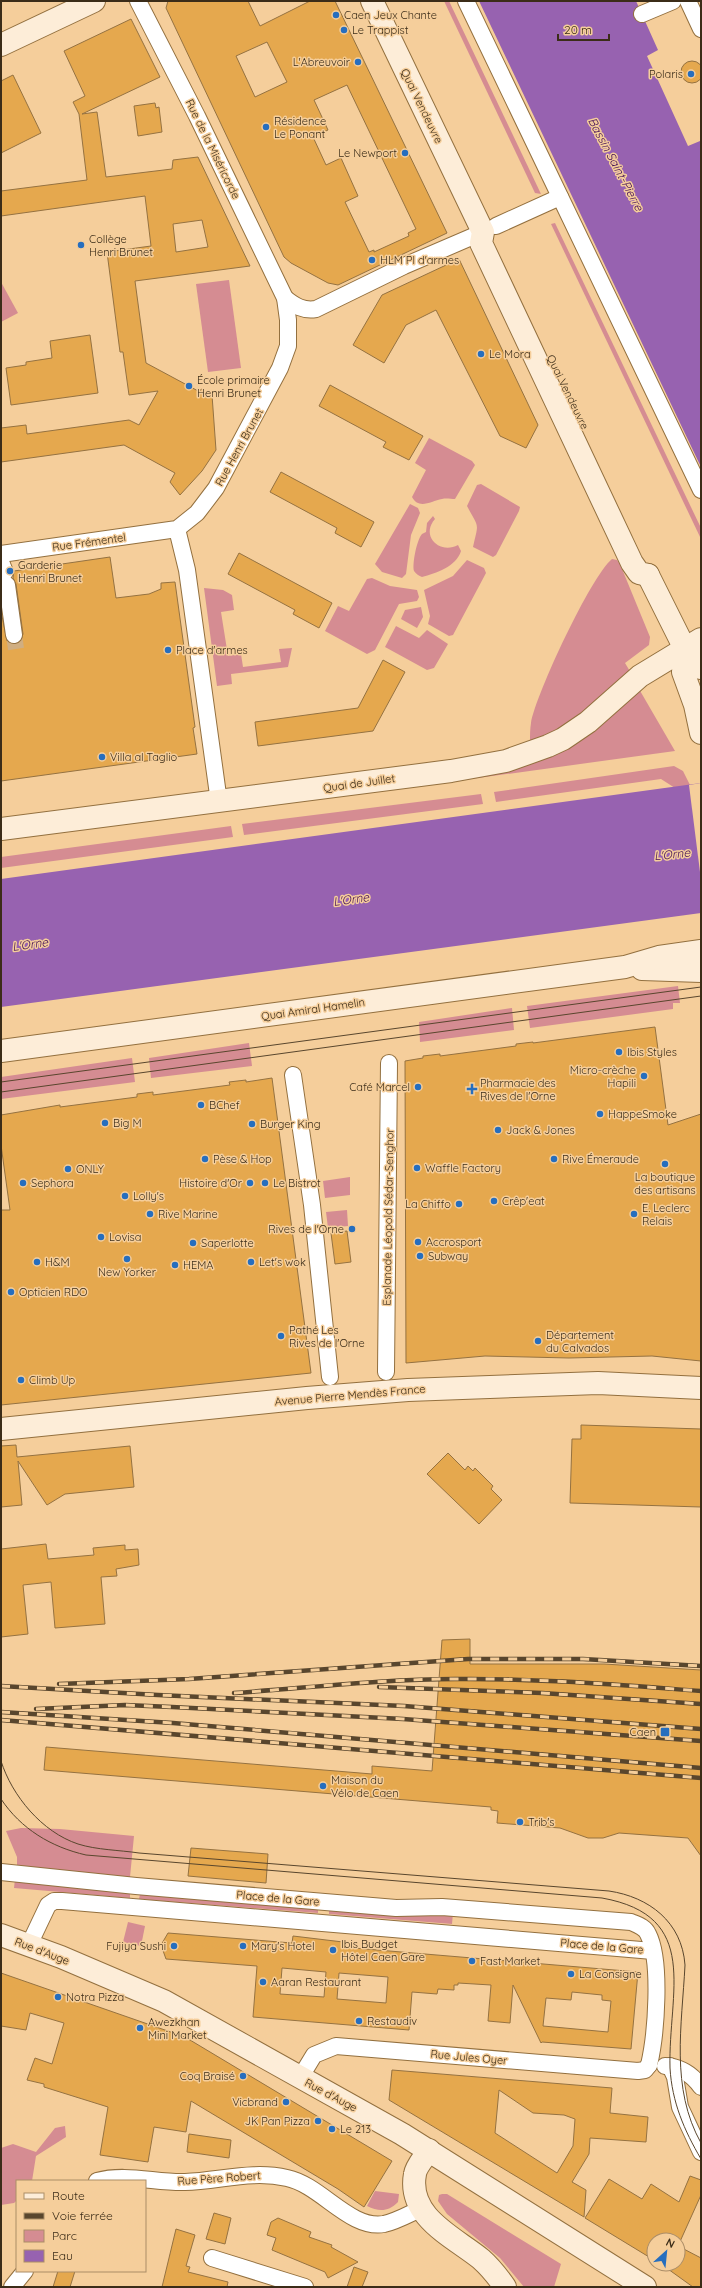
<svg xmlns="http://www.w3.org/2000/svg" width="702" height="2288" viewBox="0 0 702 2288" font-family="Quicksand,sans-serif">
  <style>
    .green { fill: #d58c92 }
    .water { fill: #9762b0 }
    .pier { fill: #f5ce9b }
    .building { fill: #e5a84e; stroke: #957241; fill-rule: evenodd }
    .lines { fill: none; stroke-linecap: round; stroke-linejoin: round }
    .street-tunnel { stroke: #d0ae81; stroke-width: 16; stroke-dasharray: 16 8; stroke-linecap: butt }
    .street-casing { stroke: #93703f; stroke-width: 18 }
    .secondary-casing { stroke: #93703f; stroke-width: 24 }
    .street { stroke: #fff; stroke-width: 16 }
    .secondary { stroke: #fdedd8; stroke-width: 22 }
    .tram { stroke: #59462d; stroke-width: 1 }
    .rail-casing { stroke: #59462d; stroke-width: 4.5 }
    .rail { stroke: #f5ce9b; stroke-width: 3; stroke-dasharray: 9; stroke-linecap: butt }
    .poi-dot { fill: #266ebe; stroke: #f5ce9b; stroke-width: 1.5 }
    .labels { text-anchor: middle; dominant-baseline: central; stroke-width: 3; stroke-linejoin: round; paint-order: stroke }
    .poi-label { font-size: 11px; fill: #3b2c18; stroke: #f5ce9b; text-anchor: start }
    .street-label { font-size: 11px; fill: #3b2c18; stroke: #f5ce9b }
    .water-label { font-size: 12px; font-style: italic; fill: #420d57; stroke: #f5ce9b }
  </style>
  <rect width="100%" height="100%" fill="#f5ce9b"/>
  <g class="green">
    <polygon points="444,1 449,1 541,194 535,193"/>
    <polygon points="555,223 701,528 701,539 551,224"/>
    <polygon points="229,280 241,368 208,372 196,284"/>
    <polygon points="1,282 18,313 1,322"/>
    <path d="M 429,438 L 472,461 L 475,465 L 455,499 C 451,499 446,498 442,499 C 431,501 419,510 412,497 L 426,470 L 415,463 Z"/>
    <path d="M 481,484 L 520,507 L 519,511 L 496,555 L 493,557 L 473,547 C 479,521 479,529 467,506 L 477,485 Z"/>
    <polygon points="410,504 418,508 420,513 411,535 406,574 402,578 382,572 375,564"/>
    <path d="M 433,516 L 435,519 C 420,536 440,555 458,545 L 461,551 C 456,567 436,573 422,577 C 419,576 416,574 414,571 C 412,564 417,539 422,534 L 426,532 L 427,523 Z"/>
    <path d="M 612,559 L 617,560 L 620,564 L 650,637 L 649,645 L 625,663 L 631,673 L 562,731 L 530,741 C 530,735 530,729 531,723 C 536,694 591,576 612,559 Z"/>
    <polygon points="467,560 484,568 486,573 453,635 449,636 428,624 430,616 424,590 453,576"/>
    <polygon points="372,578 390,586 417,590 419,597 417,601 399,604 375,650 367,654 325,631 338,606 349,611 367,579"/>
    <polygon points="204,588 223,590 232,595 234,610 221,612 228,656 241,654 243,667 281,662 279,649 292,648 288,667 231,674 232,684 217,686"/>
    <polygon points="421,607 423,617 417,628 401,619 405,610"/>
    <polygon points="396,626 419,638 427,630 448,644 434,668 427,670 385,647"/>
    <polygon points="639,689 675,751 456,781 455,776 504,768"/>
    <polygon points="674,766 683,771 690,785 675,788 661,779 496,802 494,792"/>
    <polygon points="481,794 483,804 244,835 242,824"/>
    <polygon points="231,826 233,837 1,868 1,857"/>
    <polygon points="678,986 680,1003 673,1003 673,1009 530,1028 527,1006"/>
    <polygon points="512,1008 514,1030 420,1042 419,1022"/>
    <polygon points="249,1043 252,1066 151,1078 149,1058"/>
    <polygon points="132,1058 135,1082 1,1099 1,1077"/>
    <polygon points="350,1177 350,1195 325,1198 323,1181"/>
    <polygon points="347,1210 348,1226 328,1228 326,1212"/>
    <polygon points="21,1828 60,1829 134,1836 130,1877 17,1868 17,1857 6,1831"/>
    <polygon points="15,1879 58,1883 130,1894 130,1898 14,1888"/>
    <polygon points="140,1894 318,1908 318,1913 139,1899"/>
    <polygon points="329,1910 411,1916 440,1912 453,1913 452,1924 329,1914"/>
    <polygon points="128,1922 145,1926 141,1946 123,1942"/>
    <polygon points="65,2126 66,2137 36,2156 32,2181 17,2181 17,2200 14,2203 1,2205 1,2148 13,2144 36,2152 55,2128"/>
    <path d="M 375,2191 L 399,2194 L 398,2202 C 388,2212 379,2212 367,2206 Z"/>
    <polygon points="442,2194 447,2194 561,2264 554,2287 524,2287 500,2258 447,2214 438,2201 439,2195"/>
  </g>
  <g class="water">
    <polygon points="479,1 636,1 658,50 647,56 688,146 700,141 701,144 701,467"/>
    <polygon points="701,783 701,913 1,1007 1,879"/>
  </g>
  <polygon class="pier" points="701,783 701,880 689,785"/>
  <g class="building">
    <path d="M 168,1 L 248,1 L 260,26 L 310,1 L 335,1 L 447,233 L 338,285 L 328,283 L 291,263 L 284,257 L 166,8 ZM 267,42 L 287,82 L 255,97 L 236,56 ZM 347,85 L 416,229 L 408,233 L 409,236 L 374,252 L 374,250 L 369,252 L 345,202 L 358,196 L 341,158 L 326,165 L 313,137 L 328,130 L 314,100 Z"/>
    <path d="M 131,19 L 160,77 L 82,114 L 97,112 L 106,177 L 172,169 L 173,160 L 198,157 L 250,266 L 135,281 L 146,363 L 200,392 L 201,389 L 212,395 L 216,450 L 202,471 L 180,495 L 170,482 L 175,473 L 124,445 L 1,462 L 1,428 L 26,425 L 27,434 L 129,420 L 139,425 L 158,391 L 129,395 L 123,352 L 120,352 L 107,252 L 151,246 L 145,196 L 1,216 L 1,191 L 87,180 L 79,114 L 73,102 L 85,96 L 64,51 ZM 202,220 L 208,247 L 176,252 L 173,224 Z"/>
    <circle cx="692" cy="72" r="11"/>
    <polygon points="13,75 41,133 1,153 1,81"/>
    <polygon points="155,103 156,108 159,107 162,132 138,136 134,106"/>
    <polygon points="459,259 538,425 526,448 500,436 436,310 406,325 384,363 353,345 382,295"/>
    <polygon points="90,335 98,393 11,405 6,368 26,365 26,362 52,358 50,341"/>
    <polygon points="330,385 423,436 409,460 383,447 386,442 319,406"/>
    <polygon points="281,472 374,522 361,547 335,533 337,528 270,492"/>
    <polygon points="239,553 332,603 319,628 293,614 295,610 228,574"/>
    <polygon points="110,557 116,598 149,594 161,589 161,583 175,582 195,727 193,728 197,754 1,781 1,611 7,641 15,644 20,643 23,634 16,584 13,578 14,571"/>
    <polygon points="383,660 405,672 373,731 258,746 255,722 358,708"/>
    <polygon points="655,1027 668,1125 701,1114 701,1361 652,1356 569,1358 485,1356 406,1363 405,1061 423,1058 423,1056 440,1054 440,1056 516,1046 516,1044 533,1042 533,1043"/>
    <polygon points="272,1078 311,1373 1,1405 1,1210 10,1210 1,1145 1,1115 60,1105 60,1107 137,1097 137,1094 153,1092 153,1095 230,1085 229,1082 246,1080 246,1082"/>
    <polygon points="347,1231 351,1262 335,1264 331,1233"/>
    <polygon points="581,1425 701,1429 701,1507 570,1503 572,1439 581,1439"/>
    <polygon points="16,1445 17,1457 130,1446 134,1487 65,1494 47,1505 18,1461 22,1505 1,1507 1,1446"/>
    <polygon points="448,1453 465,1470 468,1466 473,1471 475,1468 493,1486 491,1489 502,1500 479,1524 427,1474"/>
    <polygon points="46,1544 48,1559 94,1555 93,1548 125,1545 125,1550 138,1549 139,1565 116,1569 117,1576 101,1577 105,1624 55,1628 51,1582 23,1585 28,1634 1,1637 1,1549"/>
    <polygon points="470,1639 470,1664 604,1664 701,1670 701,1856 688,1838 619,1833 603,1838 588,1838 560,1828 497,1823 498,1811 491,1810 491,1807 44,1770 46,1747 372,1774 372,1766 432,1771 442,1640"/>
    <polygon points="191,1848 268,1854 266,1883 188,1876"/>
    <path d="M 168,1933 L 292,1943 L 293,1936 L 343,1942 L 342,1947 L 638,1972 L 631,2049 L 542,2042 L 541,2043 L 513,1985 L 510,2023 L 488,2021 L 491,1985 L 458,1983 L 458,1985 L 454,1985 L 454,1990 L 438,1989 L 437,1994 L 412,1992 L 409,2030 L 253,2017 L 257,1966 L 166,1959 L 161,1945 ZM 282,1968 L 326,1972 L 324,1997 L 280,1994 ZM 339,1973 L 388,1977 L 386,2003 L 337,1999 ZM 572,1992 L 602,1995 L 602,2000 L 611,2001 L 608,2032 L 543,2026 L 546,1998 L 571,2000 Z"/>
    <polygon points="1,1973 185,2037 392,2161 364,2207 338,2189 191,2101 186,2132 154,2127 148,2162 100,2155 108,2107 44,2087 44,2084 27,2080 35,2058 52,2064 64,2023 30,2013 26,2030 1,2026"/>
    <path d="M 392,2070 L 612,2088 L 610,2113 L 648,2117 L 646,2142 L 590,2138 L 589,2154 L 572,2182 L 586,2190 L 584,2217 L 389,2100 ZM 499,2090 L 533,2113 L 564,2115 L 575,2119 L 573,2146 L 557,2173 L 495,2133 Z"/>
    <polygon points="189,2134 231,2140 229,2158 187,2152"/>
    <polygon points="690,2176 701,2180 701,2195 678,2246 701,2258 701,2287 693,2287 661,2264 678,2264 678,2240 654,2240 654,2260 585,2218 609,2179 642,2199 651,2184 679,2202"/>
    <polygon points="214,2213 231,2218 225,2244 206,2239"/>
    <polygon points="278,2218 311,2232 309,2237 332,2245 331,2247 358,2262 328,2278 325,2272 272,2250 276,2238 267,2235 271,2222"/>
    <polygon points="176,2229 195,2235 186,2266 190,2267 188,2272 228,2282 227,2287 162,2287"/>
    <polygon points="354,2267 368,2272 362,2287 347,2287"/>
    <polygon points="58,2271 75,2271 70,2287 53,2287"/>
  </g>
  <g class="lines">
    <polyline class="street-tunnel" points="14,635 16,649"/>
    <defs>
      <g id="street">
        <polyline points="466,1 701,490"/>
        <polyline points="688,1 701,29"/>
        <polyline points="642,14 673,1"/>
        <polyline points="496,226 560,197"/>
        <path d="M 285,298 C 295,306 303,311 316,309 L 404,266 L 483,232"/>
        <polyline points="177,529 187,570 219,802"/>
        <polyline points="1,554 177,529 197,513 216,488 280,368 288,346 288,320 285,298 197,116 138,1"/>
        <polyline points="1,562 5,572"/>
        <polyline points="7,585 14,635"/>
        <polyline points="293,1075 312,1205 330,1377"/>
        <polyline points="386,1372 389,1063"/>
        <path d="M 1,1872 L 136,1886 L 396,1908 L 442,1907 L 631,1922 C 638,1925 645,1927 648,1934 C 662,1961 656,2035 649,2065"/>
        <polyline points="29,1945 48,1905 54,1901 62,1901 653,1951"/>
        <path d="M 665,2066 C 681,2067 692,2074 701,2087"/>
        <polyline points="670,2066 675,2077 680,2107 701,2152"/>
        <polyline points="300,2078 314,2055 336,2046 638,2071 645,2070 649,2065"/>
        <path d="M 97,2181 C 126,2173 156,2183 185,2182 C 220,2181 252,2170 287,2178 C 321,2185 350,2230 384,2224 C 397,2221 409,2214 420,2209"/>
        <polyline points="212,2258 305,2287"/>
        <polyline points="12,2287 25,2271"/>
      </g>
      <g id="secondary">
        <polyline points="372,1 483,232 481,243 632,563 639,573 648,575"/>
        <polyline points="1,45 94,1"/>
        <polyline points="648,575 685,649 694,657 701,668"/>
        <polyline points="685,649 683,672 695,705 701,733"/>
        <polyline points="1,829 451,771 506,761 548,746 563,739 588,722 640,676 701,639"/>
        <polyline points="642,969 701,971"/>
        <polyline points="1,1051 625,967 659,957 701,951"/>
        <polyline points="1,1429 307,1398 408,1390 598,1383 701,1388"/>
        <polyline points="1,1935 61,1957 164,2001 402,2134 645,2287"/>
        <path d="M 429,2150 C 425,2157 416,2166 415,2174 C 407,2217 454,2237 481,2259 C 490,2267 498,2277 505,2287"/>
      </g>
    </defs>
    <use href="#street" class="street-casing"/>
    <use href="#secondary" class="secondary-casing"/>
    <use href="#street" class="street"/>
    <use href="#secondary" class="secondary"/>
    <g class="tram">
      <polyline points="1,1082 701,987"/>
      <polyline points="1,1092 701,996"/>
      <path d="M 1,1761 C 12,1796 42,1832 78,1844 C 97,1850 119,1850 139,1853 L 609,1891 C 649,1897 682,1922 685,1965 C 682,2025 670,2088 701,2143"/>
      <path d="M 1,1799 C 21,1829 51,1847 86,1855 L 602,1898 C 702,1916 668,1992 670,2068 C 672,2102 684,2130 701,2159"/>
    </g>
    <defs>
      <g id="rail">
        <polyline points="59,1684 189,1679 468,1659 583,1659 701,1666"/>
        <polyline points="1,1686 158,1695 404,1706 701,1729"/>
        <polyline points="379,1687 542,1693 701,1704"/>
        <path d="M 234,1693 C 308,1688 382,1679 455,1679 C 538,1678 619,1685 701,1691"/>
        <polyline points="36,1709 125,1705 172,1707 403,1719 701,1741"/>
        <polyline points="1,1712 173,1723 701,1768"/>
        <polyline points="1,1720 701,1778"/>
      </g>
    </defs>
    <use href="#rail" class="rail-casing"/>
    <use href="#rail" class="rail"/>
  </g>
  <g class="poi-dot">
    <circle cx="336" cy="15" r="4"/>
    <circle cx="344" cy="30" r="4"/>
    <circle cx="358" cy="62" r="4"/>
    <circle cx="691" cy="74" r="4"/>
    <circle cx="266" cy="127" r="4"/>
    <circle cx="405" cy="153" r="4"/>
    <circle cx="81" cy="245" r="4"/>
    <circle cx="372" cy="260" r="4"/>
    <circle cx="481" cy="354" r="4"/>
    <circle cx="189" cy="386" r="4"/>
    <circle cx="10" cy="571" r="4"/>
    <circle cx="168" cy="650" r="4"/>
    <circle cx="102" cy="757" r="4"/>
    <circle cx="619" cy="1052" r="4"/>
    <circle cx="644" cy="1076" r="4"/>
    <circle cx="418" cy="1087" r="4"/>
    <path d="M470 1083h4v4h4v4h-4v4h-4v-4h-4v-4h4z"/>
    <circle cx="201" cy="1105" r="4"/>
    <circle cx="600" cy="1114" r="4"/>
    <circle cx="105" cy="1123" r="4"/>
    <circle cx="252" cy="1124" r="4"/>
    <circle cx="498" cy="1130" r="4"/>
    <circle cx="205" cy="1159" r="4"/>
    <circle cx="554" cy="1159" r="4"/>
    <circle cx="665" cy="1164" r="4"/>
    <circle cx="417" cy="1168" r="4"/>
    <circle cx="68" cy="1169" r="4"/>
    <circle cx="23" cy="1183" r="4"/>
    <circle cx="250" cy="1183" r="4"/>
    <circle cx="265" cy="1183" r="4"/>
    <circle cx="125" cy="1196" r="4"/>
    <circle cx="494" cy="1201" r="4"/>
    <circle cx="459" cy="1204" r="4"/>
    <circle cx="150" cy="1214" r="4"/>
    <circle cx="634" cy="1214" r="4"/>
    <circle cx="352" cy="1229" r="4"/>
    <circle cx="101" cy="1237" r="4"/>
    <circle cx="418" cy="1242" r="4"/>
    <circle cx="193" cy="1243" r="4"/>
    <circle cx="420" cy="1256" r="4"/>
    <circle cx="127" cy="1259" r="4"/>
    <circle cx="37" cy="1262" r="4"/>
    <circle cx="251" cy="1262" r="4"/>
    <circle cx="175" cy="1265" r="4"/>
    <circle cx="11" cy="1292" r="4"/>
    <circle cx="281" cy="1336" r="4"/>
    <circle cx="538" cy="1341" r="4"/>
    <circle cx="21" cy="1380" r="4"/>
    <rect x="660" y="1727" width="10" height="10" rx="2"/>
    <circle cx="323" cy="1786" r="4"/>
    <circle cx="520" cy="1822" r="4"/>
    <circle cx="174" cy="1946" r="4"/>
    <circle cx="243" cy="1946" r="4"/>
    <circle cx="333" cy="1950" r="4"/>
    <circle cx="472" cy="1961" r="4"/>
    <circle cx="571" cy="1974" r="4"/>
    <circle cx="263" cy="1982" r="4"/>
    <circle cx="58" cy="1997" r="4"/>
    <circle cx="359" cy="2021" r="4"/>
    <circle cx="140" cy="2028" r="4"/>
    <circle cx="243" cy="2076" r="4"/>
    <circle cx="286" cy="2102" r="4"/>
    <circle cx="318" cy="2121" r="4"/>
    <circle cx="332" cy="2129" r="4"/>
  </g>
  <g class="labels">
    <g class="poi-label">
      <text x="344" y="15">Caen Jeux Chante</text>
      <text x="352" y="30">Le Trappist</text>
      <text x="350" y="62" text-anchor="end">L'Abreuvoir</text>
      <text x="683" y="74" text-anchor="end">Polaris</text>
      <text x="274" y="121">Résidence<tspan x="274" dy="13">Le Ponant</tspan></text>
      <text x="397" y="153" text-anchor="end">Le Newport</text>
      <text x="89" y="239">Collège<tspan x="89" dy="13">Henri Brunet</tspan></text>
      <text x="380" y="260">HLM Pl d'armes</text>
      <text x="489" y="354">Le Mora</text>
      <text x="197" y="380">École primaire<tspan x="197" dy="13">Henri Brunet</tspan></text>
      <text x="18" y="565">Garderie<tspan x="18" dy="13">Henri Brunet</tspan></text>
      <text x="176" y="650">Place d'armes</text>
      <text x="110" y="757">Villa al Taglio</text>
      <text x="627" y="1052">Ibis Styles</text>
      <text x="636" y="1070" text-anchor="end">Micro-crèche<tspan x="636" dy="13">Hapili</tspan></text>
      <text x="480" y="1083">Pharmacie des<tspan x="480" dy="13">Rives de l'Orne</tspan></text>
      <text x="410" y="1087" text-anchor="end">Café Marcel</text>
      <text x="209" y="1105">BChef</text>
      <text x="608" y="1114">HappeSmoke</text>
      <text x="113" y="1123">Big M</text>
      <text x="260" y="1124">Burger King</text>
      <text x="506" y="1130">Jack &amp; Jones</text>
      <text x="213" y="1159">Pèse &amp; Hop</text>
      <text x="562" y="1159">Rive Émeraude</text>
      <text x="425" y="1168">Waffle Factory</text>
      <text x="76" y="1169">ONLY</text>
      <text x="665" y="1177" text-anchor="middle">La boutique<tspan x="665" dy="13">des artisans</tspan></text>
      <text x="31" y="1183">Sephora</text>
      <text x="242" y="1183" text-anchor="end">Histoire d'Or</text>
      <text x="273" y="1183">Le Bistrot</text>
      <text x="133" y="1196">Lolly's</text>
      <text x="502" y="1201">Crêp'eat</text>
      <text x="451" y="1204" text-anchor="end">La Chiffo</text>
      <text x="642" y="1208">E. Leclerc<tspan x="642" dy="13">Relais</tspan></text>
      <text x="158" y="1214">Rive Marine</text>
      <text x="344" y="1229" text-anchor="end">Rives de l'Orne</text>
      <text x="109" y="1237">Lovisa</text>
      <text x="426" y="1242">Accrosport</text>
      <text x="201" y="1243">Saperlotte</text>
      <text x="428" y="1256">Subway</text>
      <text x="45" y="1262">H&amp;M</text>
      <text x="259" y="1262">Let's wok</text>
      <text x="183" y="1265">HEMA</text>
      <text x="127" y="1272" text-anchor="middle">New Yorker</text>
      <text x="19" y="1292">Opticien RDO</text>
      <text x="289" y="1330">Pathé Les<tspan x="289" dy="13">Rives de l'Orne</tspan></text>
      <text x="546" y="1335">Département<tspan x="546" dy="13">du Calvados</tspan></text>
      <text x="29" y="1380">Climb Up</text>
      <text x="656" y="1732" text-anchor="end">Caen</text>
      <text x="331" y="1780">Maison du<tspan x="331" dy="13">Vélo de Caen</tspan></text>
      <text x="528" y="1822">Trib's</text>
      <text x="341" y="1944">Ibis Budget<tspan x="341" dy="13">Hôtel Caen Gare</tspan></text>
      <text x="166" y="1946" text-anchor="end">Fujiya Sushi</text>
      <text x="251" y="1946">Mary's Hotel</text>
      <text x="480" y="1961">Fast Market</text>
      <text x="579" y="1974">La Consigne</text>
      <text x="271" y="1982">Aaran Restaurant</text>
      <text x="66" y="1997">Notra Pizza</text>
      <text x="367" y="2021">Restaudiv</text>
      <text x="148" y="2022">Awezkhan<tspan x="148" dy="13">Mini Market</tspan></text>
      <text x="235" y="2076" text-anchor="end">Coq Braisé</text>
      <text x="278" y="2102" text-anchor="end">Vicbrand</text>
      <text x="310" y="2121" text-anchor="end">JK Pan Pizza</text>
      <text x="340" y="2129">Le 213</text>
    </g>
    <g class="street-label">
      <text transform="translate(422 106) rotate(64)">Quai Vendeuvre</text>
      <text transform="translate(213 149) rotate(64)">Rue de la Miséricorde</text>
      <text transform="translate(568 392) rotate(64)">Quai Vendeuvre</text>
      <text transform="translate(239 447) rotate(-61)">Rue Henri Brunet</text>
      <text transform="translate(89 542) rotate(-8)">Rue Frémentel</text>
      <text transform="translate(359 783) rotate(-8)">Quai de Juillet</text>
      <text transform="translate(313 1009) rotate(-8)">Quai Amiral Hamelin</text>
      <text transform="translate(388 1217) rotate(-89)">Esplanade Léopold Sédar-Senghor</text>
      <text transform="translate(350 1395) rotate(-5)">Avenue Pierre Mendès France</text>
      <text transform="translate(278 1898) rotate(5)">Place de la Gare</text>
      <text transform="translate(602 1946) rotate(5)">Place de la Gare</text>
      <text transform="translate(42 1951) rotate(21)">Rue d'Auge</text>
      <text transform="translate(469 2057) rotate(5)">Rue Jules Oyer</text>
      <text transform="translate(331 2095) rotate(28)">Rue d'Auge</text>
      <text transform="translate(219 2178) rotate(-4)">Rue Père Robert</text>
    </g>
    <g class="water-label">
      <text transform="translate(616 164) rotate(62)">Bassin Saint-Pierre</text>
      <text transform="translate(672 854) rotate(-6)">L'Orne</text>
      <text transform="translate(351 899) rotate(-8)">L'Orne</text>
      <text transform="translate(30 944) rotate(-8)">L'Orne</text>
    </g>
  </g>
  <rect width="702" height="2288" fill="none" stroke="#3b2c18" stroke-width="4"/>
  <rect x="16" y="2180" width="130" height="92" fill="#f5ce9b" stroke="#ab8d67"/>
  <rect x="24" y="2193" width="20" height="6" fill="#fdedd8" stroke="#ab8d67"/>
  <text x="52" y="2200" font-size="12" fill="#3b2c18">Route</text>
  <rect x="24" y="2213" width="20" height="6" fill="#59462d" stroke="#ab8d67"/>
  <text x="52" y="2220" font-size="12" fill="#3b2c18">Voie ferrée</text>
  <rect x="24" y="2230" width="20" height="12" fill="#d58c92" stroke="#ab8d67"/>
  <text x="52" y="2240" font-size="12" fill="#3b2c18">Parc</text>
  <rect x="24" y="2250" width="20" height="12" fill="#9762b0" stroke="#ab8d67"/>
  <text x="52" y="2260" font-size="12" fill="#3b2c18">Eau</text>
  <g transform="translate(666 2252) rotate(27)"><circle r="19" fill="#f5ce9b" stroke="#ab8d67"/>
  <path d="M0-3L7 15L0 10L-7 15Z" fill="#266ebe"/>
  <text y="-6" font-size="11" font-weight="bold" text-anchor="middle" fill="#3b2c18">N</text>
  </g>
  <path d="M558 34v6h51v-6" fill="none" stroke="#3b2c18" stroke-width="2"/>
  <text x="564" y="34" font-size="12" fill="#3b2c18" stroke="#f5ce9b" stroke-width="3" paint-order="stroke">20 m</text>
</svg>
